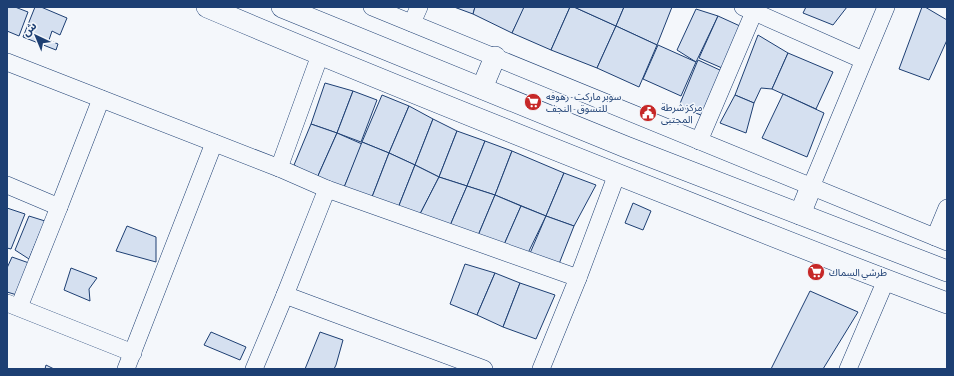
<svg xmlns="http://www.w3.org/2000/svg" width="954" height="376" viewBox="0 0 954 376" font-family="'Asap Condensed','Noto Sans Arabic',sans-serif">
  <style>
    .building { fill: #d5e0f0; stroke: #1d3f73 }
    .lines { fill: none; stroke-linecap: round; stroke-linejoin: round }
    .minor-casing { stroke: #1d3f73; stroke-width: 18 }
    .major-casing { stroke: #1d3f73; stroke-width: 22 }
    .minor { stroke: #f4f7fb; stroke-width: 17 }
    .major { stroke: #f4f7fb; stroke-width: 21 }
    .labels { text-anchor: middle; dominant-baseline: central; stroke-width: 3; stroke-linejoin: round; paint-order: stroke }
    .poi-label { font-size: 10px; fill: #1d3f73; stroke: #f4f7fb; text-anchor: start }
  </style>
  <rect width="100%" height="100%" fill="#f4f7fb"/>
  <g class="building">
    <polygon points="7,7 15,7 28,12 19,36 7,31"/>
    <polygon points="35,7 41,7 67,18 60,35 52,31 49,40 58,44 56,50 23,37"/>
    <polygon points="454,7 475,7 473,14"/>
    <polygon points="475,7 525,7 512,33 473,14"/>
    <polygon points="524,7 570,7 551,50 512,33"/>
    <polygon points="570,7 574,7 616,26 597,68 551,50"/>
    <polygon points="574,7 624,7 616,26"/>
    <polygon points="624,7 672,7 657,45 616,26"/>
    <polygon points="806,7 847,7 833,25 803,13"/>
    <polygon points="922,7 925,7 947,20 947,40 929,80 899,69"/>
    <polygon points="696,9 718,16 696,62 677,50"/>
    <polygon points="718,16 740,26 722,68 699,58"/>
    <polygon points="616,26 657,45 639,87 597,68"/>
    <polygon points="758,35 788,53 772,89 761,88 754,103 735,95"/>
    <polygon points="658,45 696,62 681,96 643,79"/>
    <polygon points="788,53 833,72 816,109 772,89"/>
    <polygon points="698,60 722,71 703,116 679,106"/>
    <polygon points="325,83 353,91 337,133 311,124"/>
    <polygon points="353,91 377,100 361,142 337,133"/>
    <polygon points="783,94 824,113 807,157 762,138"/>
    <polygon points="382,95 409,106 389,153 362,142"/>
    <polygon points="735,95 754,103 746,133 720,123"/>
    <polygon points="409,106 433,119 415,165 389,153"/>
    <polygon points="433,119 457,131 439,177 415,165"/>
    <polygon points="311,124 337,133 317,178 294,165"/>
    <polygon points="457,131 485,141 467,186 439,177"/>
    <polygon points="337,133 362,144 343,190 317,178"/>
    <polygon points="485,141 512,151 495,195 467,186"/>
    <polygon points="362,142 389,153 372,197 343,190"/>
    <polygon points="512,151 564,173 546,216 495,195"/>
    <polygon points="389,153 415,165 398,208 372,197"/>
    <polygon points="415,165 439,177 419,216 398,208"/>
    <polygon points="564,173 596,185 574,226 546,216"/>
    <polygon points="439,177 467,186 449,228 419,216"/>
    <polygon points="467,186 495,195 477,238 449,228"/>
    <polygon points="495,195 521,206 503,247 477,238"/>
    <polygon points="633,203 651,211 643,230 625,223"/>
    <polygon points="521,206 546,216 527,255 503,247"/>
    <polygon points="7,208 25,214 11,249 7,248"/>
    <polygon points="29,216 45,221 29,259 15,250"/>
    <polygon points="546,216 574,226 557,269 528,258"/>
    <polygon points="127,226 156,237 156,262 116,251"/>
    <polygon points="12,257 29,263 17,295 7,292 7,268"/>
    <polygon points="465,264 495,273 477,315 450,304"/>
    <polygon points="71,268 97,278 89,289 90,301 64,290"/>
    <polygon points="495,273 520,283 503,327 477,315"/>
    <polygon points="520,283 555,295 536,339 503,327"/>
    <polygon points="810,291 858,312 823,369 771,369"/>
    <polygon points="211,332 246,347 240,360 204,345"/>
    <polygon points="320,332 343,340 336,365 334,369 305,369"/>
    <polygon points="46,365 54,369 45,369"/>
  </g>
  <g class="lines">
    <defs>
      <g id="minor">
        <polyline points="372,7 947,242"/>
        <polyline points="743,7 863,60"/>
        <polyline points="412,23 419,7"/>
        <polyline points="7,62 279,168 327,189 578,278"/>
        <polyline points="699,141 754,12"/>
        <polyline points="279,168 320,55"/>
        <polyline points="7,185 59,207 101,99"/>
        <polyline points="811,187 886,7"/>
        <polyline points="935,237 947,208"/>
        <polyline points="285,295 484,369"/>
        <polyline points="7,303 133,353"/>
        <polyline points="19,307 59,207"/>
        <polyline points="126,369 214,143"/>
        <polyline points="254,369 285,295 327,189"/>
        <polyline points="541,369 578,278 617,174"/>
        <polyline points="848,369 886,280"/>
      </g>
      <g id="major">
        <path d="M 207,7 C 367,75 528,139 690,203 C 775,237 861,271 947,303"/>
        <polyline points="282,7 626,147 947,271"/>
        <polyline points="482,88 495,57"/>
        <polyline points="800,214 811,187"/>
      </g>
    </defs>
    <use href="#minor" class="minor-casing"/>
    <use href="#major" class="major-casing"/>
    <use href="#minor" class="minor"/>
    <use href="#major" class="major"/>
  </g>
  <defs>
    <symbol id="supermarket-disc" viewBox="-11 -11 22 22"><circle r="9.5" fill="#c62828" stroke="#f4f7fb"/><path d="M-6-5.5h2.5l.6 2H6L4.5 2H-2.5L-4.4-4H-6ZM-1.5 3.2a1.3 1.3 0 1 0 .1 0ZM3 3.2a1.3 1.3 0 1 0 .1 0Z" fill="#fff"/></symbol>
    <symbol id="civic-disc" viewBox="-11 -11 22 22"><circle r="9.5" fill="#c62828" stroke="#f4f7fb"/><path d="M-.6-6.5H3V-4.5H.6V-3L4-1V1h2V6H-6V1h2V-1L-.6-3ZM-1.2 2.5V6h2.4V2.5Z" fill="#fff"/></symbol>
  </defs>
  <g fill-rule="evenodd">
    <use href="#supermarket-disc" x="523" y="92" width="20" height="20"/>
    <use href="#civic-disc" x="638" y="103" width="20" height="20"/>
    <use href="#supermarket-disc" x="806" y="262" width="20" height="20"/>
  </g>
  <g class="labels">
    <g class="poi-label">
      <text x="546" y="96">سوبر ماركت - رهوفه<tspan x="546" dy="12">للتسوق - النجف</tspan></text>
      <text x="661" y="107">مركز شرطة<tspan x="661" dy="12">المجتبى</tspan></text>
      <text x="829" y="272">طرشي السماك</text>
    </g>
  </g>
  <rect width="954" height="376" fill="none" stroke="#1d3f73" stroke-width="16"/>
  <g transform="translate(36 36) rotate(316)" stroke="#f4f7fb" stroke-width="3" paint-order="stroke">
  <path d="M0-3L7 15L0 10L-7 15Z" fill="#1d3f73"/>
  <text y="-6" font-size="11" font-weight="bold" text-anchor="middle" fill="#1d3f73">ش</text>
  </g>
</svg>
